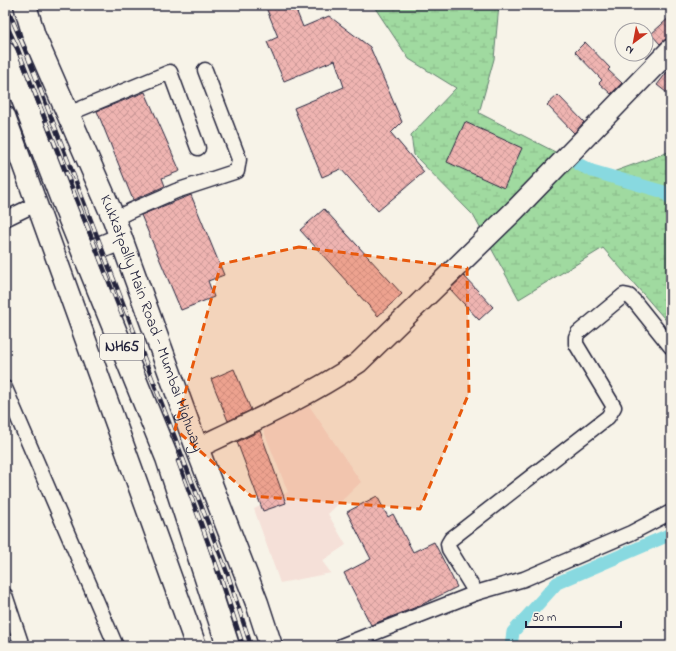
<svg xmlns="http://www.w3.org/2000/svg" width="676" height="651" viewBox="0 0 676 651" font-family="'Indie Flower',sans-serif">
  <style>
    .built { fill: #f5e0d8 }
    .wetland { fill: url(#wetland-marsh); stroke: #617e6e }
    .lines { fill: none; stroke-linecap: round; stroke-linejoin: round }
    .canal { stroke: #88d9e0; stroke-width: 13 }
    .building { fill: url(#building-cross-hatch); stroke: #22223b }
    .street-casing { stroke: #22223b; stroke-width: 17 }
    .secondary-casing { stroke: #22223b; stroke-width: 23 }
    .highway-casing { stroke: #22223b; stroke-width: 25 }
    .street { stroke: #f7f3e8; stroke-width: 14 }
    .secondary { stroke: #f7f3e8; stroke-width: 20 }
    .highway { stroke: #f7f3e8; stroke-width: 22 }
    .rail-casing { stroke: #22223b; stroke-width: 4.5 }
    .rail { stroke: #f7f3e8; stroke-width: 3; stroke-dasharray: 9; stroke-linecap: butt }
    .marked { fill: #e8590c; fill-opacity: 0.2; stroke: #e8590c; stroke-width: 3; stroke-dasharray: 8 5; stroke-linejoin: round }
    .labels { text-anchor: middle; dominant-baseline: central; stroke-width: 3.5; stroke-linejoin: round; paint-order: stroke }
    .shield { fill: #f7f3e8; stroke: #62616f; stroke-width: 1 }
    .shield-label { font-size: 15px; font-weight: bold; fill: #22223b }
    .street-label { font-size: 16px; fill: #22223b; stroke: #f7f3e8 }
  </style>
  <defs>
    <pattern id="wetland-marsh" width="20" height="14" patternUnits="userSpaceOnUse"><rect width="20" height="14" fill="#a0daa0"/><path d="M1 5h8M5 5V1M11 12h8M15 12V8" fill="none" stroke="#8abb8b"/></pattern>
    <pattern id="building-cross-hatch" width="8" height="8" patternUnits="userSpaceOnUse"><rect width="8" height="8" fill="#efb4b1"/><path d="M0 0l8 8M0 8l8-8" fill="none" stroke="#cd9a99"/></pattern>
  </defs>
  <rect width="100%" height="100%" fill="#f7f3e8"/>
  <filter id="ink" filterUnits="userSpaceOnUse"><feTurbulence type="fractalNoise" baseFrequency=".025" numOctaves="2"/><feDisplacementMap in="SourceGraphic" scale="8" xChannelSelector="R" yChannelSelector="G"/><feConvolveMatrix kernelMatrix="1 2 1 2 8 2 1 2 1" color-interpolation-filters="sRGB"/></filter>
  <g filter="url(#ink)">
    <polygon class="built" points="306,401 361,482 328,514 346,545 322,561 331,573 280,583 254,509 288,492 261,424"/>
    <polygon class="wetland" points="373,5 499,5 494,59 479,113 602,176 671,151 671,326 603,248 519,299 473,215 414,155 411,135 456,88 409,59"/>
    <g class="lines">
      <g class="canal">
        <polyline points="578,164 592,171 664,192 671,199"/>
        <polyline points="511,646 513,632 557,583 671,534"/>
      </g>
    </g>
    <g class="building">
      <polygon points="265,5 294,5 303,27 329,16 370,47 402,122 391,133 424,172 378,211 341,169 322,177 294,108 344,87 335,60 284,81 267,42 278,37"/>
      <polygon points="671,16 671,36 660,44 651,34"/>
      <polygon points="585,42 610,68 608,70 622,83 611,94 599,83 602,80 575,52"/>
      <polygon points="671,67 671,96 657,85"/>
      <polygon points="145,92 180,171 162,178 165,186 133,200 97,111"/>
      <polygon points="558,95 584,122 574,133 547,105"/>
      <polygon points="465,122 522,148 504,188 447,162"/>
      <polygon points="191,195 224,275 208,281 214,297 181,310 141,215"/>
      <polygon points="324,209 402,294 378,316 300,230"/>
      <polygon points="464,276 493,307 479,320 450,289"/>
      <polygon points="234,369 251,410 228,421 211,379"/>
      <polygon points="260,431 286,503 263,511 237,442"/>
      <polygon points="377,496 388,517 393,514 413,552 434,542 457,587 419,606 371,625 344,573 371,559 347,512"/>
    </g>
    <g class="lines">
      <defs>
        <g id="street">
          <polyline points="68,114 170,72 198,148"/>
          <polyline points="5,219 36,204"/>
          <polyline points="114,219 130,211 176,191 237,171 239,159 205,70"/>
          <polyline points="5,388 116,646"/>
          <polyline points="476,593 449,549 448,544 451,539 608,417 614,407 576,344 576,337 578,333 624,295 629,296 635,302 671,347"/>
          <polyline points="5,595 22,646"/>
          <polyline points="341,646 476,593 524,579 631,533 671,512"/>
        </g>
        <g id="secondary">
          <polyline points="5,116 196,646"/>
          <path d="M 197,448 C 252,422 307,397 358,363 L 515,210 L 671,49"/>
        </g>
        <g id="highway">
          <path id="s1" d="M 25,5 L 34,36 L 114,219 L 197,448 L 257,603 L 271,646"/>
          <polyline points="5,53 62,200 167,458 228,646"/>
          <polyline points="84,254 121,239"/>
        </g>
      </defs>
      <use href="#street" class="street-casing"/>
      <use href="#secondary" class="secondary-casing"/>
      <use href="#highway" class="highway-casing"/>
      <use href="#street" class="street"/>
      <use href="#secondary" class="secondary"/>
      <use href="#highway" class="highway"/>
      <defs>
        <g id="rail">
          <polyline points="6,5 24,47 228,575 251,646"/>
          <polyline points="5,22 18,50 122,315"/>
          <polyline points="178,461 221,578 243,646"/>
        </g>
      </defs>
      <use href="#rail" class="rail-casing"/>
      <use href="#rail" class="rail"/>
    </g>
  </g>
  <path class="marked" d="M 299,247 L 467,268 L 469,393 L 420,509 L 251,496 L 175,429 L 221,264 Z"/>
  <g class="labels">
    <rect class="shield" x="100" y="334" width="44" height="26" rx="3"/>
    <g class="shield-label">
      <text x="122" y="347">NH65</text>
    </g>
    <g class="street-label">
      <text stroke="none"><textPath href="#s1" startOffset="343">Kukkatpally Main Road - Mumbai Highway</textPath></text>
    </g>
  </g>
  <rect width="676" height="651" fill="none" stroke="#f7f3e8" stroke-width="20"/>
  <rect x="10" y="10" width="656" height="631" fill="none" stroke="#22223b" stroke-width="1.5" filter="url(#ink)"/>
  <g transform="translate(634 42) rotate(212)"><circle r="19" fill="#f7f3e8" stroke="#a29fa3"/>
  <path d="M0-3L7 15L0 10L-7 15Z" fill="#c8321e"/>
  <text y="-6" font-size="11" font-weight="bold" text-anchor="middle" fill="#22223b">N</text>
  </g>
  <path d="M526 621v6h95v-6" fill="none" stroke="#22223b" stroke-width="2"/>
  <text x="532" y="621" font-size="12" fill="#22223b" stroke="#f7f3e8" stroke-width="3" paint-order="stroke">50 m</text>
</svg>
